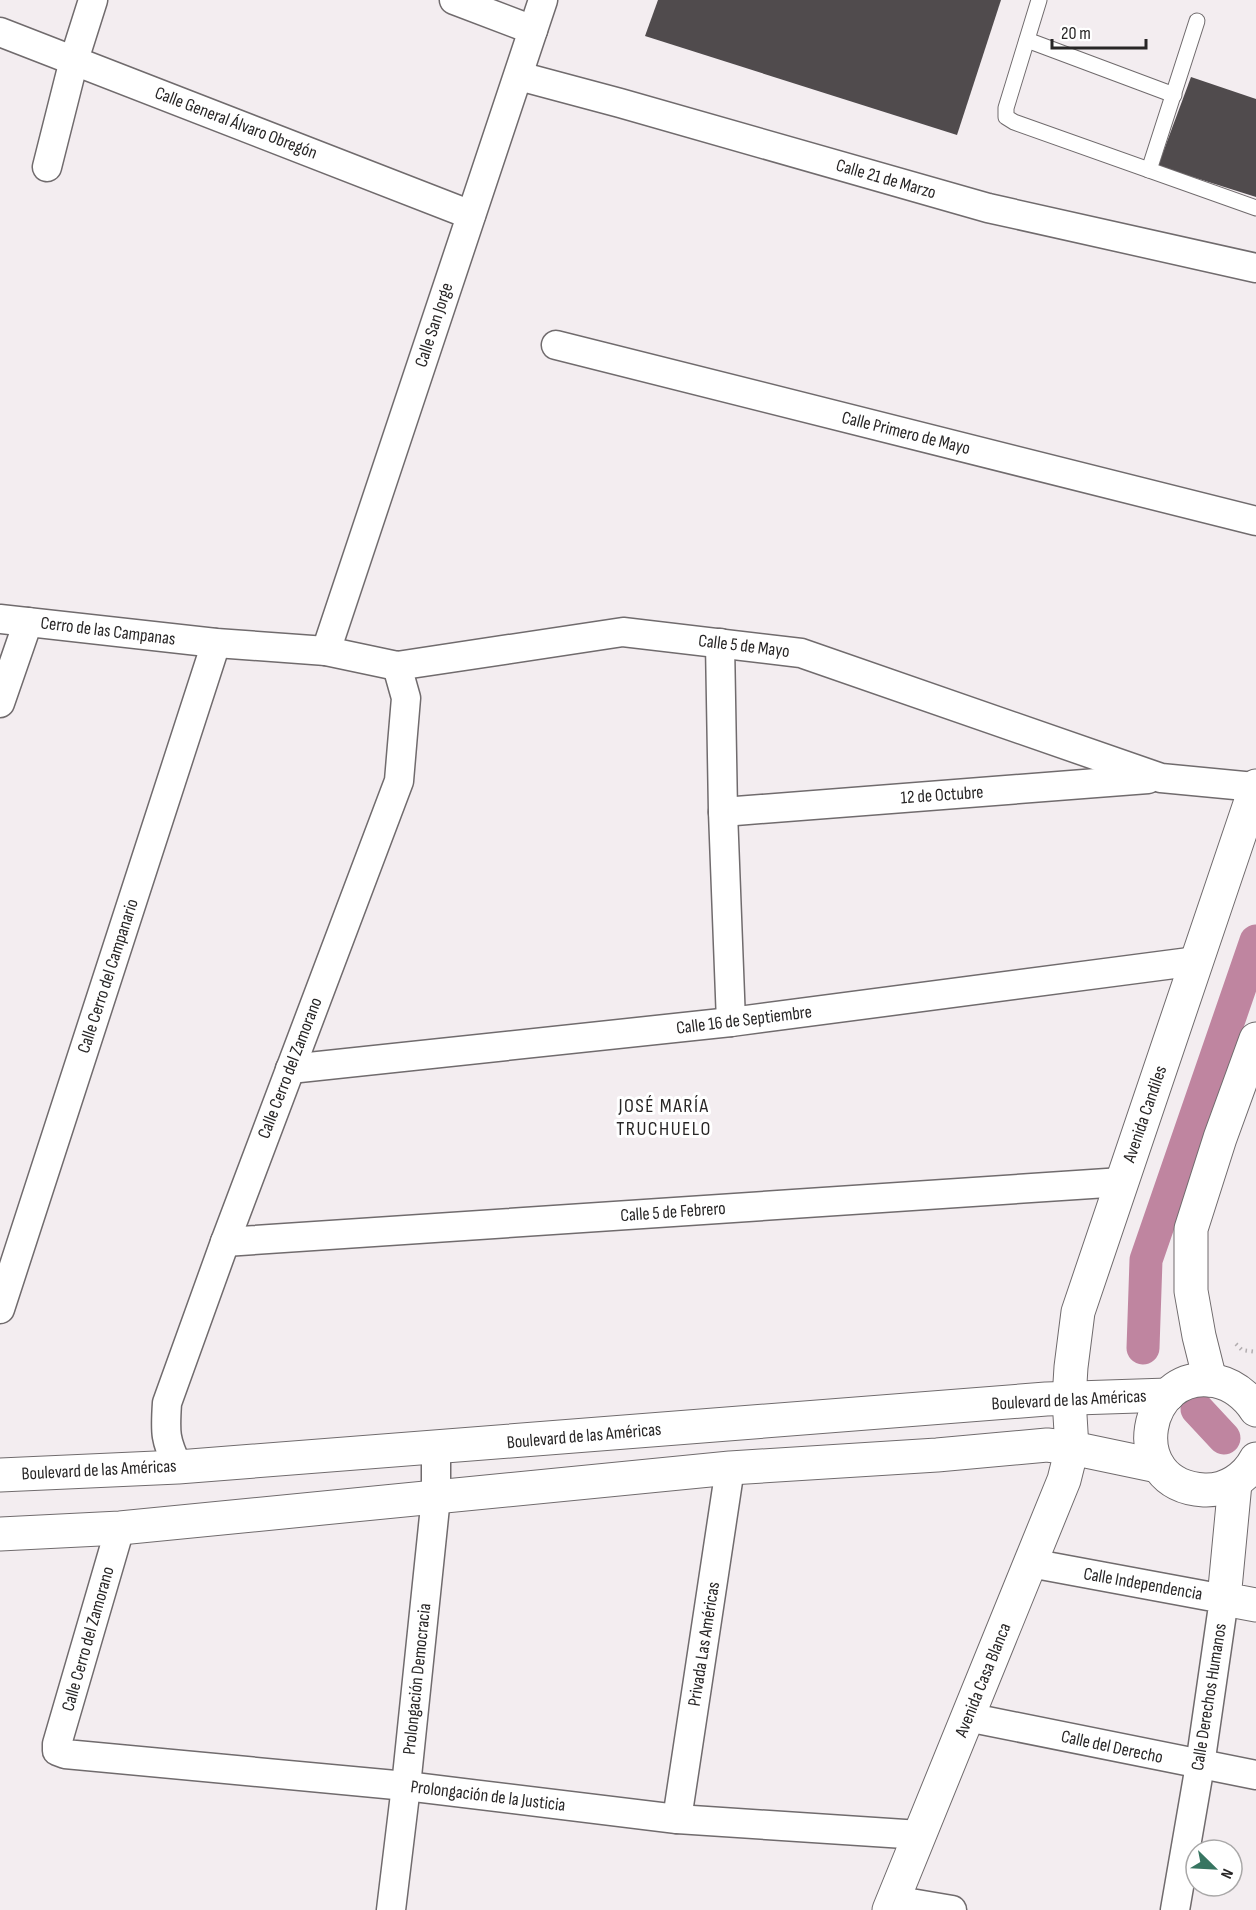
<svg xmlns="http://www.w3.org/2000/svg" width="1256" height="1910" viewBox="0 0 1256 1910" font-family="'Sofia Sans Condensed',sans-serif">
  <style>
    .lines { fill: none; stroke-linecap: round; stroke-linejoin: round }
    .canal { stroke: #bf85a0; stroke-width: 33 }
    .building { fill: #504b4d }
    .lane-casing { stroke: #706b6d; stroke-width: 17 }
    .street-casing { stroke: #706b6d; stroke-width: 31 }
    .secondary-casing { stroke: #706b6d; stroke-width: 35 }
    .path { stroke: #b2adaf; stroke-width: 4; stroke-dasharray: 1.5 4.5; stroke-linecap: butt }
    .lane { stroke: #fff; stroke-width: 15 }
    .street { stroke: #fff; stroke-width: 28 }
    .secondary { stroke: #fff; stroke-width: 33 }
    .labels { text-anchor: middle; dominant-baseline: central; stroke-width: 6; stroke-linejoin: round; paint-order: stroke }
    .street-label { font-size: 18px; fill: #282626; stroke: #fff }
    .neighbourhood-label { font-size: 20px; letter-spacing: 1.5px; fill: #282626; stroke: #fff }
  </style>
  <rect width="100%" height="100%" fill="#f3edf0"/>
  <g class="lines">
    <g class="canal">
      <polyline points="1143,1348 1146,1260 1256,941"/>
      <polyline points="1197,1409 1224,1438"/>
    </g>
  </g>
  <g class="building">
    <polygon points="658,0 1001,0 957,135 645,36"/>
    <polygon points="1191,77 1256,99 1256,197 1158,166"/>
  </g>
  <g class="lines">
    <defs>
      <g id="lane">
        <polyline points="1039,0 1006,108 1006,117 1014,122 1256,208"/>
        <polyline points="1027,40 1174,95"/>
        <polyline points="1149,170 1197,21"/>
      </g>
      <g id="street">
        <polyline points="454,0 533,30"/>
        <polyline points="0,32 471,215"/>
        <polyline points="519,76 620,103 988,208 1256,268"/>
        <polyline points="47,167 74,60 93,0"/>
        <polyline points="556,345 1256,521"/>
        <polyline points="0,619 216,643 326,651 397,666 623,632 801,653 1161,778 1256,787"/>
        <polyline points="720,643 723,812 731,1022"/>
        <polyline points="326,651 543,0"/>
        <polyline points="0,703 28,622"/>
        <polyline points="723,812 1148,779"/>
        <polyline points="290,1069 731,1022 1197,961"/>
        <polyline points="225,1242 1122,1182"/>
        <polyline points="0,1309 216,643"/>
        <path d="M 178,1467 C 165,1440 165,1433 167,1403 L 225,1242 L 399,781 L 406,698 L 397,666"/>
        <polyline points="120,1528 57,1744 57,1751 65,1754 406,1786 677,1819 920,1835"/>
        <polyline points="1030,1563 1224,1599 1200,1765 1175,1910"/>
        <polyline points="967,1717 1256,1775"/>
        <polyline points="677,1819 730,1468"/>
        <polyline points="893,1900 952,1910"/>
        <polyline points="391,1910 406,1786 436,1497 436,1447"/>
      </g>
      <g id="secondary">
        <polyline points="1210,1380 1199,1336 1191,1291 1191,1229 1220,1138 1256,1039"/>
        <path d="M 1256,1410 C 1246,1395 1234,1385 1216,1381 C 1144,1366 1120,1485 1204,1490 C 1226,1491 1246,1478 1256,1459"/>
        <polyline points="0,1475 178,1467 1046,1399 1168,1395"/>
        <polyline points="1235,1483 1224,1599 1256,1605"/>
        <polyline points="0,1534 120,1528 730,1468 937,1455 1047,1445 1072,1448 1158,1466"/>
        <polyline points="889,1910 1064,1480 1072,1448 1069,1399 1071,1367 1078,1312 1256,786"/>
      </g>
    </defs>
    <use href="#lane" class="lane-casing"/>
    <use href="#street" class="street-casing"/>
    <use href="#secondary" class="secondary-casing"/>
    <polyline class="path" points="1236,1344 1242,1350 1256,1352"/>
    <use href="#lane" class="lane"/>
    <use href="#street" class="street"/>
    <use href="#secondary" class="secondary"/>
  </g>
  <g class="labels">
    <g class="street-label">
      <text transform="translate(236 123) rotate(21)">Calle General Álvaro Obregón</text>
      <text transform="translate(886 179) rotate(16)">Calle 21 de Marzo</text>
      <text transform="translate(434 325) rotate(-72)">Calle San Jorge</text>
      <text transform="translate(906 433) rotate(14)">Calle Primero de Mayo</text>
      <text transform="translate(108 631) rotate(7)">Cerro de las Campanas</text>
      <text transform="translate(744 646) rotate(7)">Calle 5 de Mayo</text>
      <text transform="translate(942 795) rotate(-4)">12 de Octubre</text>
      <text transform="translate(108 976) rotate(-72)">Calle Cerro del Campanario</text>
      <text transform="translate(744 1020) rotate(-7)">Calle 16 de Septiembre</text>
      <text transform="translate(290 1068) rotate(-69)">Calle Cerro del Zamorano</text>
      <text transform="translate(1145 1114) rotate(-71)">Avenida Candiles</text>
      <text transform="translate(673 1212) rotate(-4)">Calle 5 de Febrero</text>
      <text transform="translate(1069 1400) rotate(-3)">Boulevard de las Américas</text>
      <text transform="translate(584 1436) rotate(-5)">Boulevard de las Américas</text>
      <text transform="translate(99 1470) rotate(-3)">Boulevard de las Américas</text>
      <text transform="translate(1143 1584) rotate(10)">Calle Independencia</text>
      <text transform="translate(88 1639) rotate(-74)">Calle Cerro del Zamorano</text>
      <text transform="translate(704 1644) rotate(-81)">Privada Las Américas</text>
      <text transform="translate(417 1679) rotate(-84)">Prolongación Democracia</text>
      <text transform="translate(983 1680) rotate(-68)">Avenida Casa Blanca</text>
      <text transform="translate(1209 1697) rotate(-81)">Calle Derechos Humanos</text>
      <text transform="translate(1112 1747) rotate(12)">Calle del Derecho</text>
      <text transform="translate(488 1796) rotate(7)">Prolongación de la Justicia</text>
    </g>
    <g class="neighbourhood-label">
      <text x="664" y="1106">JOSÉ MARÍA<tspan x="664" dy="23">TRUCHUELO</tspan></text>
    </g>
  </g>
  <g transform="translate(1214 1868) rotate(114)"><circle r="28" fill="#ffffff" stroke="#a9a8a8" stroke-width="1.5"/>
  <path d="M0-4.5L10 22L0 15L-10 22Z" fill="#377561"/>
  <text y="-9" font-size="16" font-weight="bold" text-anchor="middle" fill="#282626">N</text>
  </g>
  <path d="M1052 39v9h94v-9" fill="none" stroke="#282626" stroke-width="3"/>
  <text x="1061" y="39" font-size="18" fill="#282626" stroke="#ffffff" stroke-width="4.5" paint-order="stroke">20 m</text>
</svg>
